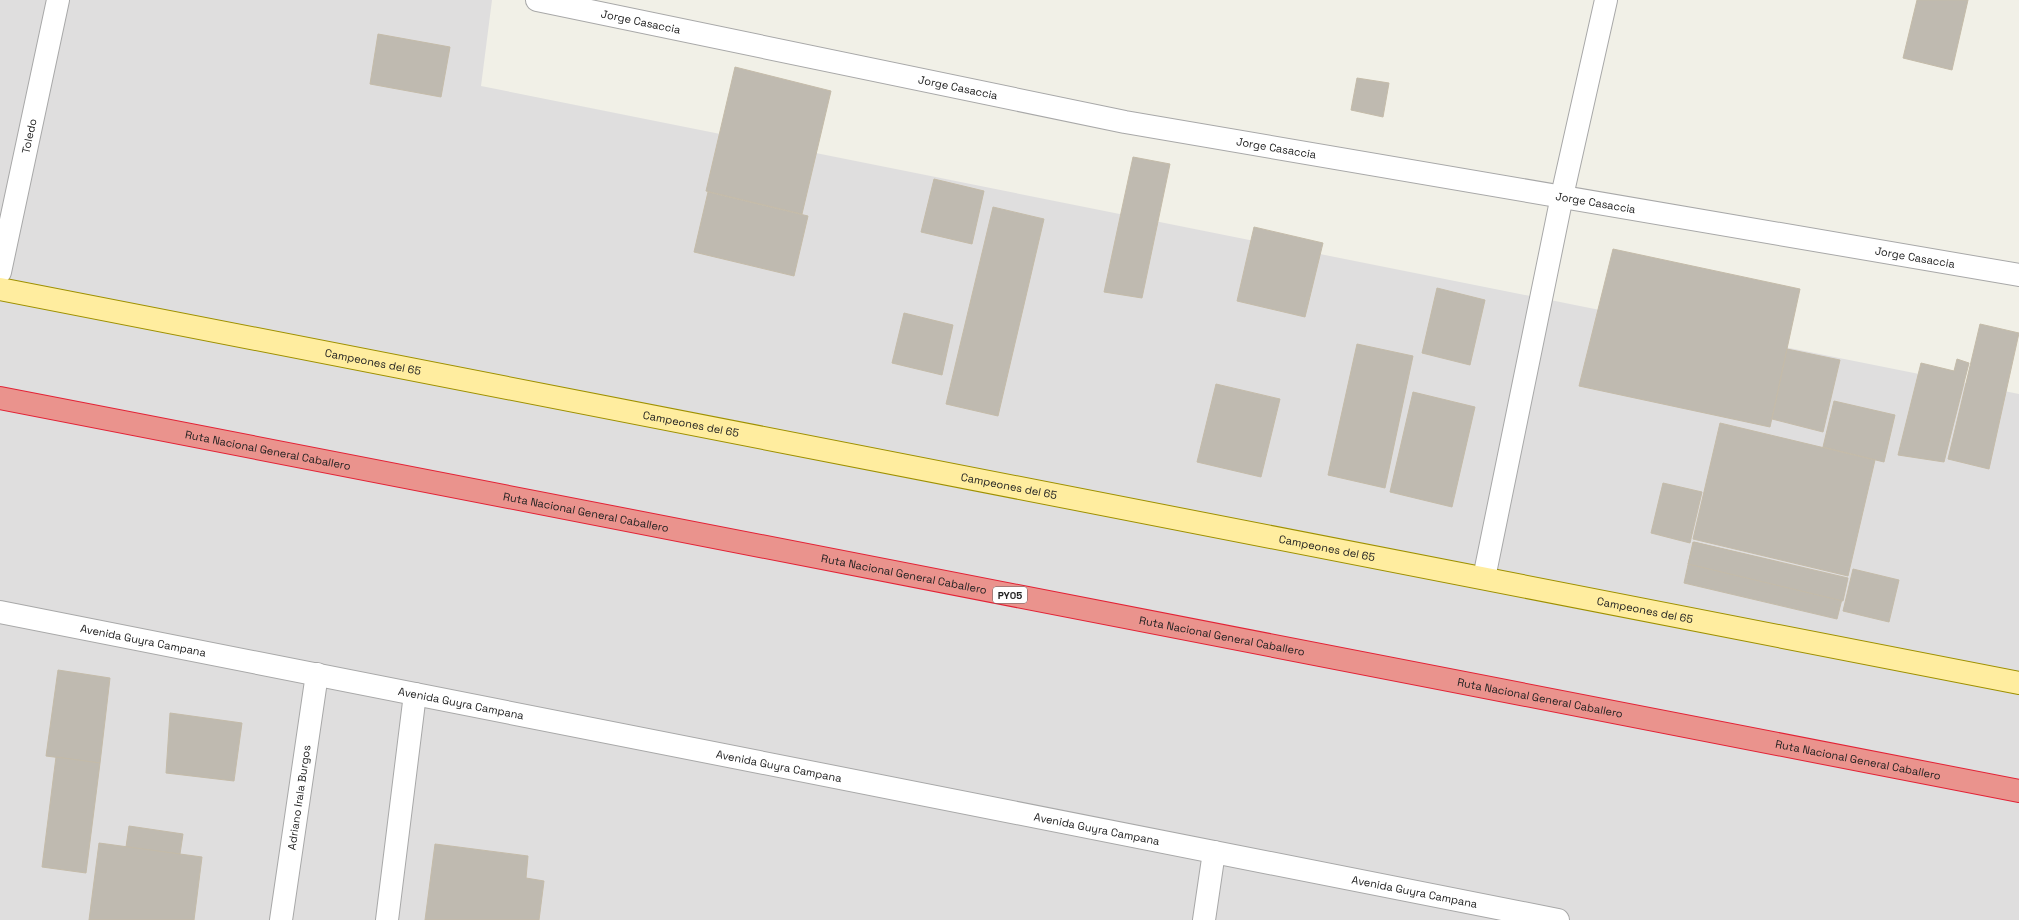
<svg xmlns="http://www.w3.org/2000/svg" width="2019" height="920" viewBox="0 0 2019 920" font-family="'Space Grotesk',sans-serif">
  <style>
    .residential { fill: #dfdede }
    .building { fill: #bfbab0; stroke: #c4bba9 }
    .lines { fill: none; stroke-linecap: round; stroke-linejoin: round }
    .minor-casing { stroke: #a8a8a8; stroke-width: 24 }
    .major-casing { stroke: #9e9000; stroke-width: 24 }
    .highway-casing { stroke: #e22235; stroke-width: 24 }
    .minor { stroke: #fff; stroke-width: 22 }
    .major { stroke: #ffed9f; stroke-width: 22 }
    .highway { stroke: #ea938d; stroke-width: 22 }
    .labels { text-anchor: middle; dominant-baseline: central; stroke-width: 3; stroke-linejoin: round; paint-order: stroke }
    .shield { fill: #fff; stroke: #646464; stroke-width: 1 }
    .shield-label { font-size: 10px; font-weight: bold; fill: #212121 }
    .street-label { font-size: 11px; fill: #212121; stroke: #fff }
  </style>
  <rect width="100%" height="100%" fill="#f1f0e7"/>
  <polygon class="residential" points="0,0 492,0 481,86 2019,394 2019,920 0,920"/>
  <g class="building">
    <polygon points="1917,0 1968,0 1952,70 1903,58"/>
    <polygon points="378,34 450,47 441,97 370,84"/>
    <polygon points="735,67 831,91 802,214 706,191"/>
    <polygon points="1357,78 1389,83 1383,117 1351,110"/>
    <polygon points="1133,157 1170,164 1142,298 1104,292"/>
    <polygon points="934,179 984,191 972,244 921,232"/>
    <polygon points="708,192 808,216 794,276 694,252"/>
    <polygon points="993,207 1044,219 998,416 946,404"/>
    <polygon points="1254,227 1323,243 1305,317 1237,301"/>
    <polygon points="1613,249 1800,289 1770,427 1579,386"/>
    <polygon points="1437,288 1485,300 1470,365 1422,353"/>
    <polygon points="904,313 953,325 942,375 892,363"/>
    <polygon points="1980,324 2019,333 1989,469 1948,459"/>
    <polygon points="1357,344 1413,356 1385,488 1328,475"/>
    <polygon points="1787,349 1840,360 1823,432 1772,419"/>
    <polygon points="1957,359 1969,363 1944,462 1898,455 1921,363 1954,371"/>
    <polygon points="1216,384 1280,399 1261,477 1197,462"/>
    <polygon points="1413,392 1475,407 1452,507 1390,492"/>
    <polygon points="1834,401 1895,415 1884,462 1823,447"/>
    <polygon points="1720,423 1875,460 1848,576 1693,539"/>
    <polygon points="1663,483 1702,492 1690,543 1651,533"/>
    <polygon points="1693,542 1847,579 1837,619 1684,583"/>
    <polygon points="1694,542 1848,578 1843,601 1688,564"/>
    <polygon points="1853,569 1899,580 1889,622 1843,611"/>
    <polygon points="58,670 110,678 100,763 46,756"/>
    <polygon points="170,713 242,723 234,781 166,773"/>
    <polygon points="56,757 100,763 86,873 42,867"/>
    <polygon points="129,826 183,834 180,854 126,847"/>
    <polygon points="99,843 202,857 194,920 89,920"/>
    <polygon points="435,844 528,856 526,878 544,881 539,920 425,920"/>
  </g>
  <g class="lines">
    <defs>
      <g id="minor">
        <path id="s1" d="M 537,0 L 1125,122 L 2019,275"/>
        <path id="s2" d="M 0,272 L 58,0"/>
        <polyline points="1484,578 1562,196 1606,0"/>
        <path id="s3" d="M 0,612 L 1558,920"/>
        <path id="s4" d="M 281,920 L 317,674"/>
        <polyline points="387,920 415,694"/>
        <polyline points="1204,920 1214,852"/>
      </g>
      <g id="major">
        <path id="s5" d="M 0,289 L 2019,683"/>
      </g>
      <g id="highway">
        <path id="s6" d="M 0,398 L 2019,791"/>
      </g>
    </defs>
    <use href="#minor" class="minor-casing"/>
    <use href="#major" class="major-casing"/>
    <use href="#highway" class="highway-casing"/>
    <use href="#minor" class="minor"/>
    <use href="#major" class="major"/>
    <use href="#highway" class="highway"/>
  </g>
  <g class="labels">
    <rect class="shield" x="993" y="587" width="34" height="16" rx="3"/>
    <g class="shield-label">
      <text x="1010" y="595">PY05</text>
    </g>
    <g class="street-label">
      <text stroke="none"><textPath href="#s1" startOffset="106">Jorge Casaccia</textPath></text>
      <text stroke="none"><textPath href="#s1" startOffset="430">Jorge Casaccia</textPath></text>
      <text stroke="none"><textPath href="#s2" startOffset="139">Toledo</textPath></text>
      <text stroke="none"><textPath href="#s1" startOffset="754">Jorge Casaccia</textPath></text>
      <text stroke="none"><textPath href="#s1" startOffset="1078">Jorge Casaccia</textPath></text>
      <text stroke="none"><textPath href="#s1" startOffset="1402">Jorge Casaccia</textPath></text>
      <text stroke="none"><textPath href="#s5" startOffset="380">Campeones del 65</textPath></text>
      <text stroke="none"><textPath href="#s5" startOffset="704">Campeones del 65</textPath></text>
      <text stroke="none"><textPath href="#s6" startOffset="273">Ruta Nacional General Caballero</textPath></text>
      <text stroke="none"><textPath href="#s5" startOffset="1028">Campeones del 65</textPath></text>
      <text stroke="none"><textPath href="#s6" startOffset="597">Ruta Nacional General Caballero</textPath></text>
      <text stroke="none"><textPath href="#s5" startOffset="1352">Campeones del 65</textPath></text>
      <text stroke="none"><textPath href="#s6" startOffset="921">Ruta Nacional General Caballero</textPath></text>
      <text stroke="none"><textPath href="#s5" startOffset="1676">Campeones del 65</textPath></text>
      <text stroke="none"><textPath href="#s6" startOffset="1245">Ruta Nacional General Caballero</textPath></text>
      <text stroke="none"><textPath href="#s3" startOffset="146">Avenida Guyra Campana</textPath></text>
      <text stroke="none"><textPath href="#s6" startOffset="1569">Ruta Nacional General Caballero</textPath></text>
      <text stroke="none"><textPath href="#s3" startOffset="470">Avenida Guyra Campana</textPath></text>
      <text stroke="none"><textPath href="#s6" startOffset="1893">Ruta Nacional General Caballero</textPath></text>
      <text stroke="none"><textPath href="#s3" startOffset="794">Avenida Guyra Campana</textPath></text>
      <text stroke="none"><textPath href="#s4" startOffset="124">Adriano Irala Burgos</textPath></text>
      <text stroke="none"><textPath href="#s3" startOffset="1118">Avenida Guyra Campana</textPath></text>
      <text stroke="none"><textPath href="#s3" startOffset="1442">Avenida Guyra Campana</textPath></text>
    </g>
  </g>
</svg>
